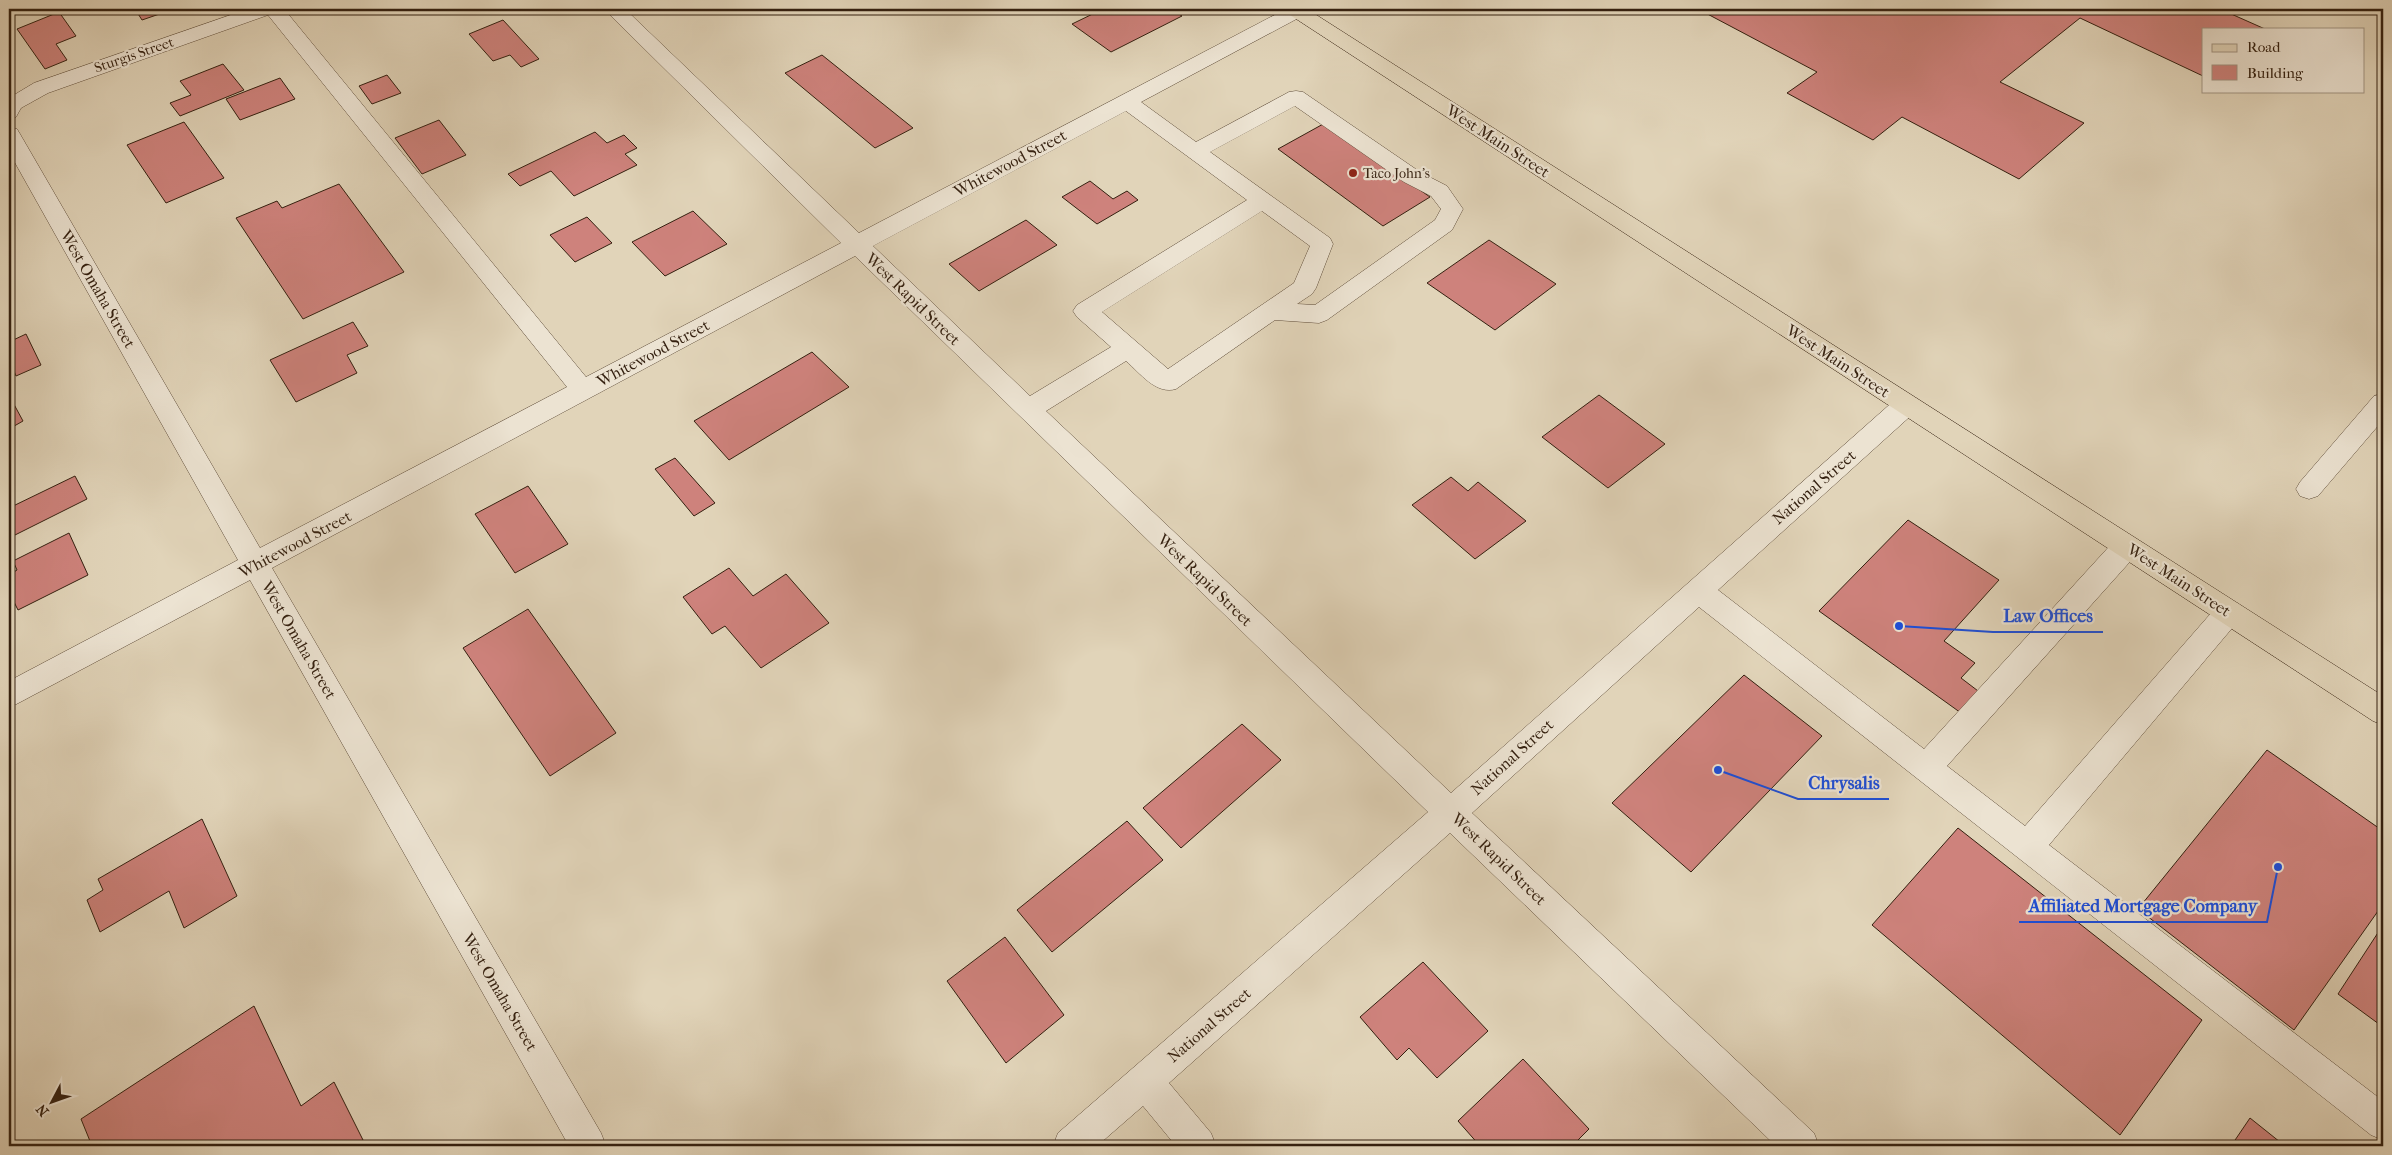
<svg xmlns="http://www.w3.org/2000/svg" width="2392" height="1155" viewBox="0 0 2392 1155" font-family="'IM FELL French Canon',serif">
  <style>
    .building { fill: #ce827c; stroke: #342010 }
    .lines { fill: none; stroke-linecap: round; stroke-linejoin: round }
    .minor-casing { stroke: #5f4d3a; stroke-width: 1 }
    .major-casing { stroke: #342010; stroke-width: 1 }
    .minor { fill: #ece3d2; fill-rule: evenodd }
    .major { fill: #e1d4b9; fill-rule: evenodd }
    .poi-dot { fill: #8f2418; stroke: #ece3d2; stroke-width: 2 }
    .labels { text-anchor: middle; dominant-baseline: central; stroke-width: 4.5; stroke-linejoin: round; paint-order: stroke }
    .far-street-label { font-size: 14px; fill: #342010; stroke: #ece3d2 }
    .far-poi-label { font-size: 14px; fill: #342010; stroke: #ece3d2; text-anchor: start }
    .street-label { font-size: 16px; fill: #342010; stroke: #ece3d2 }
    .leader { fill: none; stroke: #1d4ed8; stroke-width: 2 }
    .callout-dot { fill: #1d4ed8; stroke: #ece3d2; stroke-width: 2 }
    .callout-label { font-size: 18px; text-anchor: middle; font-weight: bold; fill: #1d4ed8; stroke: #ece3d2; stroke-width: 4.5; stroke-linejoin: round; paint-order: stroke }
  </style>
  <rect width="100%" height="100%" fill="#e1d4b9"/>
  <filter id="stains"><feTurbulence type="fractalNoise" baseFrequency=".004" numOctaves="4"/><feColorMatrix values="0 0 0 0 .2 0 0 0 0 .09 0 0 0 0 .02 0 0 0 .5 -.17"/></filter>
  <radialGradient id="worn" r=".72"><stop offset=".6" stop-color="#630" stop-opacity="0"/><stop offset="1" stop-color="#630" stop-opacity=".3"/></radialGradient>
  <g class="building">
    <polygon points="135,9 174,9 142,20"/>
    <polygon points="1103,9 1171,9 1182,16 1111,52 1072,24"/>
    <polygon points="1698,9 2220,9 2265,29 2203,29 2203,76 2080,18 2000,82 2084,123 2019,179 1902,117 1873,140 1787,93 1817,72"/>
    <polygon points="59,12 76,36 56,44 67,60 45,69 17,29"/>
    <polygon points="503,20 539,59 521,67 510,55 493,61 469,34"/>
    <polygon points="822,55 913,128 875,148 785,73"/>
    <polygon points="223,64 244,90 180,116 170,103 191,95 180,81"/>
    <polygon points="387,75 401,93 372,104 359,86"/>
    <polygon points="280,78 295,99 240,120 226,99"/>
    <polygon points="439,120 466,155 422,174 395,138"/>
    <polygon points="184,122 224,178 166,203 127,145"/>
    <polygon points="1325,123 1430,197 1383,226 1278,149"/>
    <polygon points="595,132 607,143 624,135 637,148 625,154 637,165 574,196 551,171 520,186 508,174"/>
    <polygon points="1090,181 1113,199 1127,191 1138,200 1097,224 1062,197"/>
    <polygon points="339,184 404,272 303,319 236,218 277,201 282,208"/>
    <polygon points="693,211 727,244 665,276 632,242"/>
    <polygon points="587,217 612,243 575,262 550,235"/>
    <polygon points="1026,220 1057,245 979,291 949,264"/>
    <polygon points="1489,240 1556,284 1495,330 1427,283"/>
    <polygon points="353,322 368,346 347,355 357,373 296,402 270,360"/>
    <polygon points="26,334 41,365 16,376 14,371 9,373 9,342"/>
    <polygon points="812,352 849,387 729,460 694,421"/>
    <polygon points="1599,395 1665,444 1608,488 1542,437"/>
    <polygon points="10,397 23,421 9,429 9,398"/>
    <polygon points="675,458 715,503 694,516 655,469"/>
    <polygon points="75,476 87,499 9,538 9,508"/>
    <polygon points="1451,477 1468,491 1478,482 1526,521 1475,559 1412,505"/>
    <polygon points="528,486 568,544 515,573 475,514"/>
    <polygon points="1908,520 1999,580 1944,641 1975,663 1961,678 1986,697 1968,718 1819,611"/>
    <polygon points="69,533 88,575 18,610 12,598 9,599 9,575 17,570 13,561"/>
    <polygon points="729,568 753,596 786,574 829,623 761,668 725,626 712,634 683,597"/>
    <polygon points="528,609 616,733 550,776 463,648"/>
    <polygon points="1744,675 1822,736 1691,872 1612,803"/>
    <polygon points="1242,724 1281,760 1181,848 1143,808"/>
    <polygon points="2267,750 2383,831 2383,904 2294,1030 2138,909"/>
    <polygon points="202,819 237,896 184,928 169,891 100,932 87,900 103,890 98,879"/>
    <polygon points="1127,821 1163,860 1052,952 1017,910"/>
    <polygon points="1958,828 2202,1020 2120,1135 1872,925"/>
    <polygon points="2383,925 2383,1027 2338,994"/>
    <polygon points="1005,937 1064,1015 1006,1063 947,981"/>
    <polygon points="1423,962 1488,1031 1437,1078 1409,1048 1397,1060 1360,1017"/>
    <polygon points="254,1006 301,1106 334,1082 366,1146 92,1146 81,1119"/>
    <polygon points="1523,1059 1589,1129 1572,1146 1480,1146 1458,1121"/>
    <polygon points="2250,1118 2285,1146 2231,1146"/>
  </g>
  <g class="lines">
    <defs>
      <g id="minor">
        <path d="M 248,9 L 284,9 L 586,377 L 841,243 L 604,9 L 625,9 L 859,233 L 1286,9 L 1305,9 L 1307,11 L 1304,15 L 1141,102 L 1196,142 L 1289,92 L 1296,91 L 1303,92 L 1420,172 L 1447,186 L 1463,209 L 1452,230 L 1327,320 L 1319,323 L 1275,320 L 1176,389 C 1156,395 1140,373 1126,361 L 1046,411 L 1451,793 L 1897,398 L 1906,396 L 1915,398 L 1919,405 L 1915,412 L 1718,590 L 1924,749 L 2116,539 L 2126,536 L 2136,539 L 2140,547 L 2136,555 L 1947,766 L 2025,826 L 2219,604 L 2229,600 L 2239,604 L 2243,612 L 2239,620 L 2049,845 L 2383,1101 L 2383,1140 L 2371,1135 L 1699,607 L 1472,813 L 1814,1133 L 1819,1146 L 1776,1146 L 1450,833 L 1169,1083 L 1211,1133 L 1216,1146 L 1176,1146 L 1143,1106 L 1097,1146 L 1053,1146 L 1058,1133 L 1428,812 L 855,256 L 272,568 L 601,1133 L 606,1146 L 569,1146 L 250,580 L 9,708 L 9,681 L 238,560 L 9,152 L 9,127 L 17,129 L 20,134 L 260,548 L 567,387 L 268,15 L 48,93 L 21,108 L 16,117 L 9,119 L 9,98 L 34,83 ZM 1295,106 L 1404,182 L 1431,196 L 1441,209 L 1435,220 L 1315,305 L 1297,304 L 1312,294 L 1316,288 L 1333,244 L 1330,238 L 1210,152 ZM 1126,111 L 1247,200 L 1077,305 L 1073,311 L 1077,317 L 1111,347 L 1030,396 L 873,246 ZM 1262,211 L 1310,246 L 1294,283 L 1168,369 L 1102,312 Z"/>
        <polygon points="2383,394 2383,420 2318,496 2309,499 2300,496 2296,489 2300,482 2374,396"/>
      </g>
      <polygon id="major" points="1284,9 1307,9 2383,696 2383,725 2373,721 1287,13"/>
    </defs>
    <use href="#minor" class="minor-casing"/>
    <use href="#major" class="major-casing"/>
    <use href="#minor" class="minor"/>
    <use href="#major" class="major"/>
  </g>
  <circle class="poi-dot" cx="1353" cy="173" r="5"/>
  <g class="labels">
    <g class="far-street-label">
      <text transform="translate(134 55) rotate(-19)">Sturgis Street</text>
    </g>
    <g class="far-poi-label">
      <text x="1363" y="173">Taco John's</text>
    </g>
    <g class="street-label">
      <text transform="translate(1498 141) rotate(33)">West Main Street</text>
      <text transform="translate(1010 163) rotate(-28)">Whitewood Street</text>
      <text transform="translate(98 289) rotate(60)">West Omaha Street</text>
      <text transform="translate(913 299) rotate(44)">West Rapid Street</text>
      <text transform="translate(653 353) rotate(-28)">Whitewood Street</text>
      <text transform="translate(1838 361) rotate(33)">West Main Street</text>
      <text transform="translate(1814 487) rotate(-41)">National Street</text>
      <text transform="translate(295 544) rotate(-28)">Whitewood Street</text>
      <text transform="translate(1205 580) rotate(44)">West Rapid Street</text>
      <text transform="translate(2179 580) rotate(33)">West Main Street</text>
      <text transform="translate(299 640) rotate(60)">West Omaha Street</text>
      <text transform="translate(1512 757) rotate(-42)">National Street</text>
      <text transform="translate(1499 859) rotate(44)">West Rapid Street</text>
      <text transform="translate(500 992) rotate(60)">West Omaha Street</text>
      <text transform="translate(1209 1025) rotate(-41)">National Street</text>
    </g>
  </g>
  <path class="leader" d="M1899 626L1993 632H2103M1718 770L1798 799H1889M2278 867L2267 922H2019"/>
  <g class="callout-dot">
    <circle cx="1899" cy="626" r="5"/>
    <circle cx="1718" cy="770" r="5"/>
    <circle cx="2278" cy="867" r="5"/>
  </g>
  <g class="callout-label">
    <text x="2048" y="622">Law Offices</text>
    <text x="1844" y="789">Chrysalis</text>
    <text x="2143" y="912">Affiliated Mortgage Company</text>
  </g>
  <rect width="2392" height="1155" fill="none" stroke="#e1d4b9" stroke-width="30"/>
  <rect x="10" y="10" width="2372" height="1135" fill="none" stroke="#342010" stroke-width="2.5"/>
  <rect x="15" y="15" width="2362" height="1125" fill="none" stroke="#342010"/>
  <rect x="2202" y="28" width="162" height="65" fill="#ece3d2" stroke="#a29584"/>
  <rect x="2212" y="44" width="25" height="8" fill="#e1d4b9" stroke="#a29584"/>
  <text x="2247" y="52" font-size="15" fill="#342010">Road</text>
  <rect x="2212" y="65" width="25" height="15" fill="#ce827c" stroke="#a29584"/>
  <text x="2247" y="78" font-size="15" fill="#342010">Building</text>
  <g transform="translate(52 1102) rotate(229)" stroke="#ece3d2" stroke-width="4" paint-order="stroke">
  <path d="M0-4L9 19L0 12L-9 19Z" fill="#342010"/>
  <text y="-8" font-size="14" font-weight="bold" text-anchor="middle" fill="#342010">N</text>
  </g>
  <rect width="100%" height="100%" filter="url(#stains)"/>
  <rect width="100%" height="100%" fill="url(#worn)"/>
</svg>
